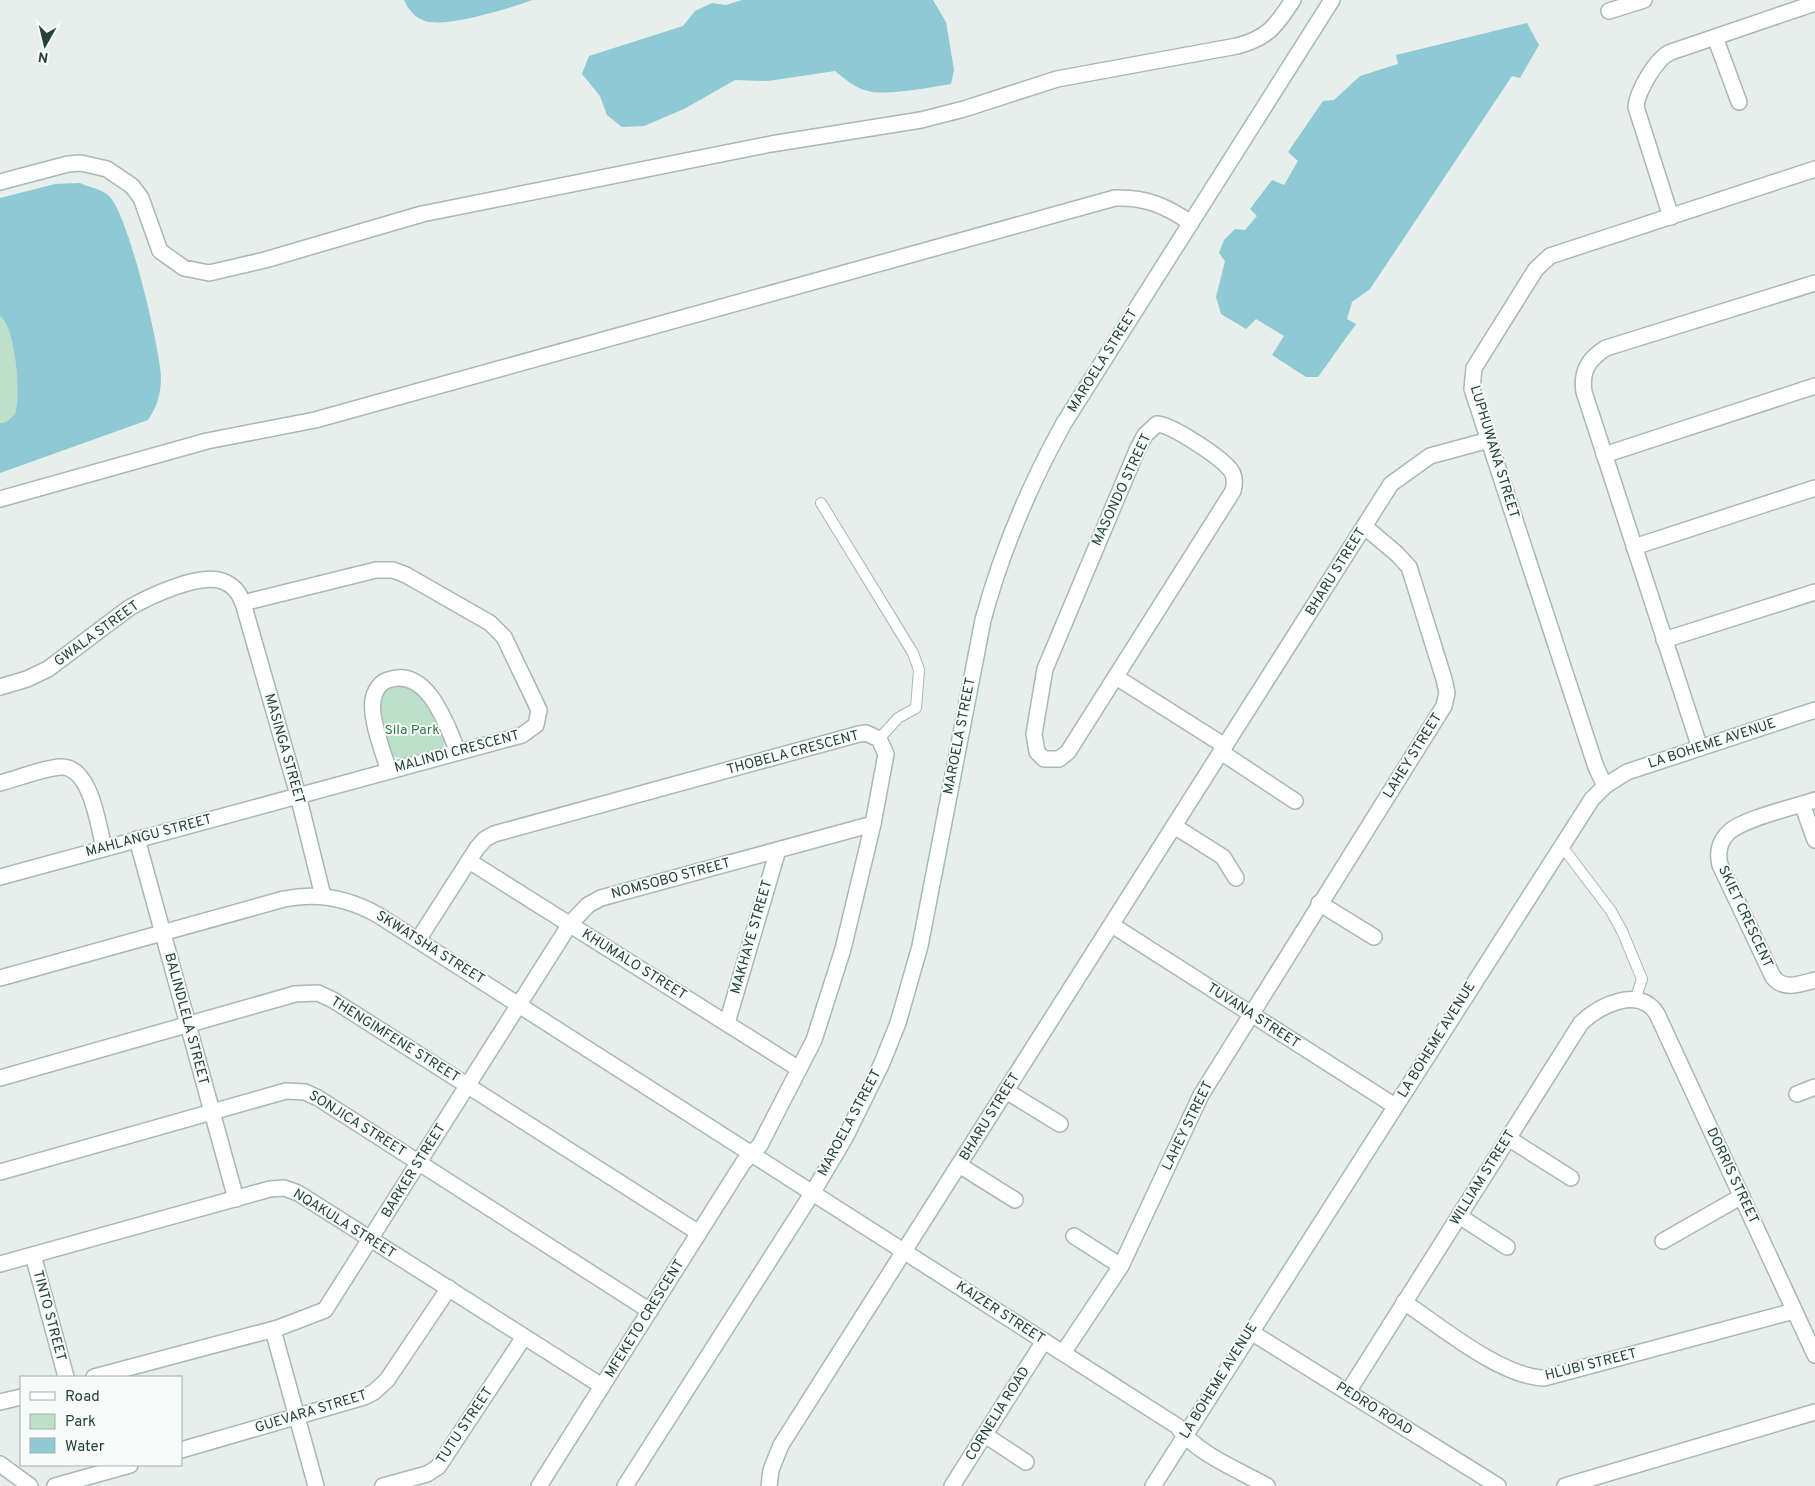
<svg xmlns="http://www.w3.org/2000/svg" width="1815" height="1486" viewBox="0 0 1815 1486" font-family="Overpass,sans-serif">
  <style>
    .green { fill: #bfe0c8 }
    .water { fill: #8ec9d4 }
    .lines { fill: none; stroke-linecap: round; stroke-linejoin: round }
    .lane-casing { stroke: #a8b8b2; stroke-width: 12 }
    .street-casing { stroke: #a8b8b2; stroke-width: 18 }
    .secondary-casing { stroke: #a4bbb3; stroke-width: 18 }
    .lane { stroke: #fff; stroke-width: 10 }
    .street { stroke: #fff; stroke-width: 15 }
    .secondary { stroke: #fff; stroke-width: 15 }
    .labels { text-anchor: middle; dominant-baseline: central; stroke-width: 4; stroke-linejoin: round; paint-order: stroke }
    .street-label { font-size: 14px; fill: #24423a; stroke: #f7fbf9 }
    .park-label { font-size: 14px; fill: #2d7a4b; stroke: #f7fbf9 }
  </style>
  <rect width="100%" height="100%" fill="#e6efeb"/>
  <g class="green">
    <path d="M 0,316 C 16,329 21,395 15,414 L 6,422 L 0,423 Z"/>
    <path d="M 398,684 C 406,687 413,689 419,694 C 428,701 449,734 444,745 C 439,755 400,764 391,754 L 379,705 C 380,692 387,687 398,684 Z"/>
  </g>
  <g class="water">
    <path d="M 404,0 L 532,0 C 511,8 445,28 425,21 C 415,18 408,9 404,0 Z"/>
    <path d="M 742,0 L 933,0 L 946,22 L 954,70 L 951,84 C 932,87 886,96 868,91 C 855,88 845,79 835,71 L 768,81 L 735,80 L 684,109 L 644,126 L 622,127 L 607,115 L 600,96 L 582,74 L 589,56 L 683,26 L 695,11 L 712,3 L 726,5 Z"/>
    <polygon points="1527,23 1539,45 1520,78 1512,76 1370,289 1352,302 1347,319 1356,324 1318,377 1306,377 1272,355 1284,336 1256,319 1246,329 1221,314 1216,297 1225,261 1219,253 1224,240 1235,229 1245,230 1257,216 1250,209 1272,180 1284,185 1298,161 1288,152 1323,101 1334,100 1360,76 1398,64 1396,55"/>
    <path d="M 80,183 C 88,187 101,189 108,195 C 128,211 160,349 161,377 C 161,394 157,407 148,420 L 0,473 L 0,423 L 6,422 L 15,414 C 21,395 16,329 0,316 L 0,198 L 55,184 Z"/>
  </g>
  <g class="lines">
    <defs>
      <g id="lane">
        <polyline points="821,503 913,653 919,670 916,708 898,718 879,739"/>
        <polyline points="1561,845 1611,911 1622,931 1642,979 1635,1000"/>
      </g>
      <g id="street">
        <polyline points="1609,11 1644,0"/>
        <polyline points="1715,37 1739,102"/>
        <path d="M 0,182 L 68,164 L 81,163 L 107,169 L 132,186 L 141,198 L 160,251 L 184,268 L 209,273 L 265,260 L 422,214 L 771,144 L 921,120 L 964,109 L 1057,79 L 1237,46 C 1268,38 1276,26 1293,0"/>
        <path d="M 1671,217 L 1636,107 C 1637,92 1656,58 1671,52 L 1815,3"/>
        <path d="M 1157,424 C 1172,425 1223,458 1232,472 C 1235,478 1235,484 1233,491 L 1068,752 L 1059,759 L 1044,759 L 1037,752 L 1034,734 L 1045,669 L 1138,448 L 1145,435 Z"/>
        <polyline points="1604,455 1815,386"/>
        <path d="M 0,499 L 207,441 L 315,420 L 1115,198 C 1146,197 1166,206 1191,223"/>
        <polyline points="1634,547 1815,488"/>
        <polyline points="1664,640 1815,592"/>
        <polyline points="1116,677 1225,746"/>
        <path d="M 0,687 L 27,679 L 48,669 L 129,608 C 150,596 199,573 222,581 C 234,585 239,593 243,603 L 298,795 L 323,896"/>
        <path d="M 1700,748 L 1584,392 C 1581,372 1588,359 1606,348 L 1815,283"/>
        <polyline points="1221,752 1295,801"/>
        <path d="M 389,771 C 383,752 370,719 373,700 C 374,692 380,682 388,680 C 428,666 447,726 458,752"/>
        <path d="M 0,783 C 19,778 40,769 60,767 C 91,765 98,825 104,848"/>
        <polyline points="1605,786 1596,767 1472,389 1474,368 1536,269 1550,256 1815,169"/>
        <path d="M 1815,800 C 1795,807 1741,819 1728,833 C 1719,842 1717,853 1720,865 L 1773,977 C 1784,991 1800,984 1815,980"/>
        <polyline points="1802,804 1815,840"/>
        <polyline points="1174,826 1223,857 1236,878"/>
        <polyline points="137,839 236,1199"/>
        <polyline points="469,861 799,1069"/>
        <polyline points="0,877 522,735 536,725 539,710 504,637 490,623 406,575 393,570 376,570 243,603"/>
        <polyline points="1319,903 1374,937"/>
        <polyline points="1112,925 1395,1106"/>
        <polyline points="418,940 477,848 485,839 494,834 859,734 866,733 879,739 886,754 873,824 843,949 814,1040 760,1145 743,1163 539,1486"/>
        <path d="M 0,978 L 284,899 C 318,892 348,898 378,915 L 1177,1426 C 1198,1455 1237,1469 1267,1486"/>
        <polyline points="727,1023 778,850"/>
        <polyline points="0,1078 295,994 318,993 333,1000 699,1233"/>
        <polyline points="1006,1091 1060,1124"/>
        <polyline points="1797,1094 1815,1087"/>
        <polyline points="1508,1138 1571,1178"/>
        <polyline points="959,1165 1015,1200"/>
        <polyline points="0,1172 286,1091 305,1092 318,1098 650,1311"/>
        <polyline points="1459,1216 1507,1247"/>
        <polyline points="1074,1236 1121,1266"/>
        <polyline points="1663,1241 1742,1196"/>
        <polyline points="33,1255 66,1377"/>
        <polyline points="0,1264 270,1189 284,1188 298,1193 602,1386"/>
        <path d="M 1404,1302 C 1440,1326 1501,1377 1544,1378 L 1794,1311"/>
        <polyline points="273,1330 316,1486"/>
        <polyline points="1251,1332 1498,1486"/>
        <polyline points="1063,1353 1121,1266 1201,1095 1444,706 1447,693 1444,679 1409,567 1397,554 1365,527"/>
        <polyline points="94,1377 278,1328 325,1310 570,924 588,905 601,898 873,824"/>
        <path d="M 1348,1392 L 1581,1023 C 1599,1006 1639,985 1657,1014 L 1815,1355"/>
        <polyline points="0,1402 21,1397"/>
        <polyline points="985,1435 1026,1462"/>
        <polyline points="181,1450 364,1397 374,1392 387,1380 449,1288"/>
        <polyline points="0,1464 30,1486"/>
        <polyline points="55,1486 130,1465"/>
        <polyline points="383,1486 427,1474 438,1467 524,1337"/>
        <polyline points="769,1486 771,1470 781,1445 1391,484 1430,456 1489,440"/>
        <polyline points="952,1486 1044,1341"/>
        <polyline points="1565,1486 1815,1412"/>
      </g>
      <g id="secondary">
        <path d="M 625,1486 L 813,1192 L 845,1138 L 882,1063 L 898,1023 L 920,946 L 983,620 C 1002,550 1029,486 1064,423 L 1332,0"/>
        <polyline points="1153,1486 1592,799 1605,786 1627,772 1815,710"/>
      </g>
    </defs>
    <use href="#lane" class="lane-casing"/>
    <use href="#street" class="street-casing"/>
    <use href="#secondary" class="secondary-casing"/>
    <use href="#lane" class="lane"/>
    <use href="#street" class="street"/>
    <use href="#secondary" class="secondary"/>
  </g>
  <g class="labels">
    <g class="street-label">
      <text transform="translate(1103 361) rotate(-58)">MAROELA STREET</text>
      <text transform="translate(1494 452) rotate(73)">LUPHUWANA STREET</text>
      <text transform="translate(1122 490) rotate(-65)">MASONDO STREET</text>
      <text transform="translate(1336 572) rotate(-58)">BHARU STREET</text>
      <text transform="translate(97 634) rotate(-36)">GWALA STREET</text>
      <text transform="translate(960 736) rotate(-79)">MAROELA STREET</text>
      <text transform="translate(1712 744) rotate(-18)">LA BOHEME AVENUE</text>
      <text transform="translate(284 749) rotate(74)">MASINGA STREET</text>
      <text transform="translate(457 752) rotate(-15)">MALINDI CRESCENT</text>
      <text transform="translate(793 753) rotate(-15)">THOBELA CRESCENT</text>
      <text transform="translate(1413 756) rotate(-58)">LAHEY STREET</text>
      <text transform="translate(149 836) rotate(-15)">MAHLANGU STREET</text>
      <text transform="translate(671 879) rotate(-15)">NOMSOBO STREET</text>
      <text transform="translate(1745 917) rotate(65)">SKIET CRESCENT</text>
      <text transform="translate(752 937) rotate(-74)">MAKHAYE STREET</text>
      <text transform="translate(430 948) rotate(32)">SKWATSHA STREET</text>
      <text transform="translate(634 965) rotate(32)">KHUMALO STREET</text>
      <text transform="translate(1253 1016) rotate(33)">TUVANA STREET</text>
      <text transform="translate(186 1019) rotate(75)">BALINDLELA STREET</text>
      <text transform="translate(395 1040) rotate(32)">THENGIMFENE STREET</text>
      <text transform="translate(1437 1040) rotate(-58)">LA BOHEME AVENUE</text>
      <text transform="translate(990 1117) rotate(-58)">BHARU STREET</text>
      <text transform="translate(850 1123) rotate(-62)">MAROELA STREET</text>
      <text transform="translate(357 1124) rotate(32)">SONJICA STREET</text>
      <text transform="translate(1188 1126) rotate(-64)">LAHEY STREET</text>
      <text transform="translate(414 1171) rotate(-58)">BARKER STREET</text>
      <text transform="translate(1732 1176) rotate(65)">DORRIS STREET</text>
      <text transform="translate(1483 1178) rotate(-58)">WILLIAM STREET</text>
      <text transform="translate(344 1224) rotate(32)">NQAKULA STREET</text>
      <text transform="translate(1000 1313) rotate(33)">KAIZER STREET</text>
      <text transform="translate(49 1316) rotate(75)">TINTO STREET</text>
      <text transform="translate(645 1319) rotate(-58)">MFEKETO CRESCENT</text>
      <text transform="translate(1591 1365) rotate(-14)">HLUBI STREET</text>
      <text transform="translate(1219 1381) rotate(-58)">LA BOHEME AVENUE</text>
      <text transform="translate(1374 1409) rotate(32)">PEDRO ROAD</text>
      <text transform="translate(311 1412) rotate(-17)">GUEVARA STREET</text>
      <text transform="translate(998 1414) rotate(-58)">CORNELIA ROAD</text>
      <text transform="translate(465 1426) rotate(-56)">TUTU STREET</text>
    </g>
    <g class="park-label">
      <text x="412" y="730">Sila Park</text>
    </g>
  </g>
  <rect x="20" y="1376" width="162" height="90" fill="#f7fbf9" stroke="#a3b1ad"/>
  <rect x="30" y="1392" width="25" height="8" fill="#ffffff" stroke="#a3b1ad"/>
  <text x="65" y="1401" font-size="15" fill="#24423a">Road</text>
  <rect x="30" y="1414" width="25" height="15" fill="#bfe0c8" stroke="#a3b1ad"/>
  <text x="65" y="1426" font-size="15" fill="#24423a">Park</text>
  <rect x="30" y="1438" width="25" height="15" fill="#8ec9d4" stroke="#a3b1ad"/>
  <text x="65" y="1451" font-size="15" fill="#24423a">Water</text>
  <g transform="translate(45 45) rotate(188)" stroke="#f7fbf9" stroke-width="4" paint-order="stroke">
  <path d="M0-4L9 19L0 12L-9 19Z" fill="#24423a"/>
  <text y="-8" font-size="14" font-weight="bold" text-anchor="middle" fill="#24423a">N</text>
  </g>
</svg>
